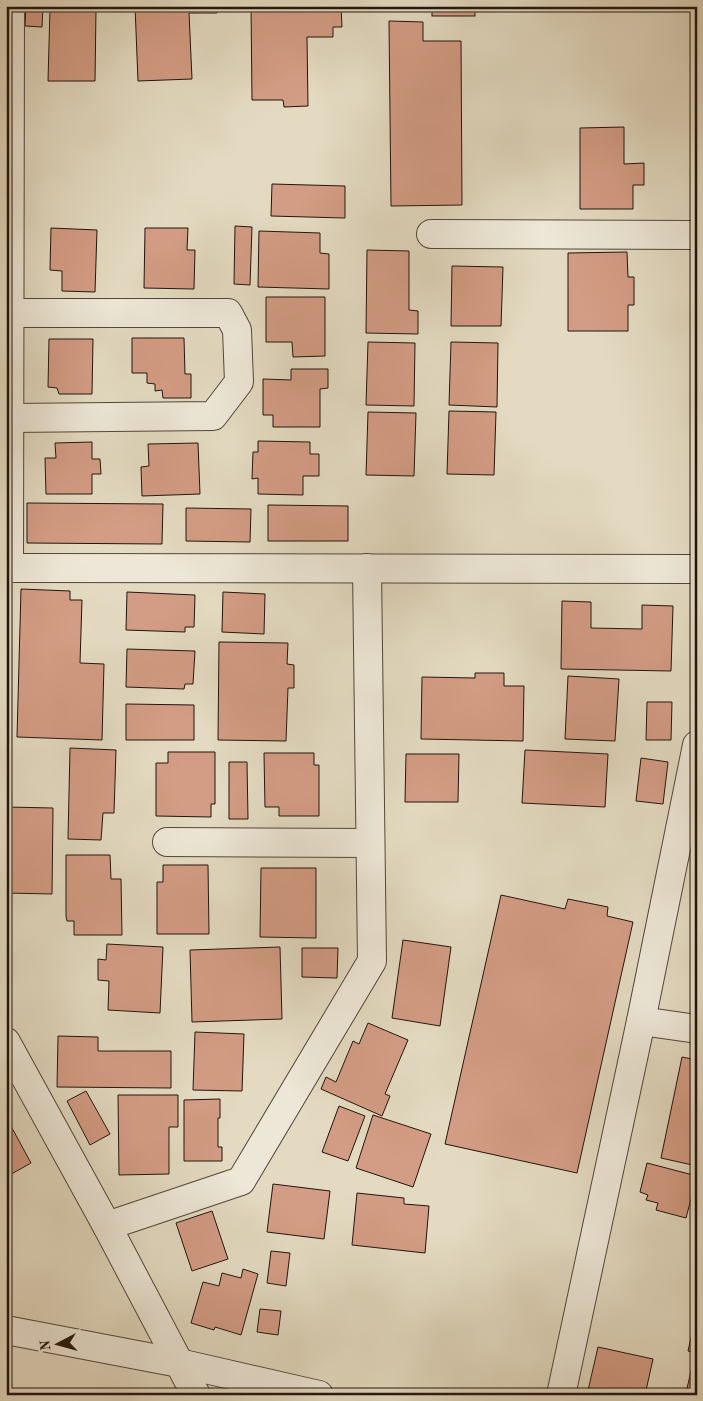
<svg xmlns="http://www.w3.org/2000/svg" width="703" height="1401" viewBox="0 0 703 1401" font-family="'Old Standard TT',serif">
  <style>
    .building { fill: #d39c84; stroke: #23140e }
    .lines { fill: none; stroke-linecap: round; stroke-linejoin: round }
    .minor-casing { stroke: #53463b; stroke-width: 30 }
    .minor { stroke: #ede7d7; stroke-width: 28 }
  </style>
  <rect width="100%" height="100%" fill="#e3dac1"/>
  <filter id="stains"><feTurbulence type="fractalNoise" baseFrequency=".004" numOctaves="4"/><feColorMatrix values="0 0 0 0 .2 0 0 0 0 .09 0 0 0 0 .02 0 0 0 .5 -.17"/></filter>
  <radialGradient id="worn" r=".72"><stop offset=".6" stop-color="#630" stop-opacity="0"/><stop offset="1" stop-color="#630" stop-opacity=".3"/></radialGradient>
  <g class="building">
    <polygon points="26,6 43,6 42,27 25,26"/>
    <polygon points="135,6 217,6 217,13 189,13 192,79 138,81"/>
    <polygon points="251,6 341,6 342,27 333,27 333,37 307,37 308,106 284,107 283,100 252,100"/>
    <rect x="432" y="6" width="43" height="10"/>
    <polygon points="50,8 96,9 95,81 48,81"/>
    <polygon points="389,21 423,22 423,41 461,41 462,205 391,206"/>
    <polygon points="624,127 624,164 644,163 644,185 633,185 633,209 580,209 580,128"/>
    <polygon points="272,184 345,186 345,218 271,216"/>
    <polygon points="235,226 252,227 250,285 234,284"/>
    <polygon points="51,228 97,230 95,292 62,291 62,271 50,270"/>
    <polygon points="145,228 188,228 187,250 195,250 194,289 144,288"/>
    <polygon points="259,231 320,233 320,253 329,254 329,289 258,287"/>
    <polygon points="367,250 409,251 409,310 418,311 418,334 366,333"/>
    <polygon points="627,252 628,277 634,277 634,305 628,305 628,331 568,331 568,253"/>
    <polygon points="452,266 503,267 501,326 451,326"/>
    <polygon points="266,297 325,297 325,356 293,357 292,342 266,342"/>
    <polygon points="132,338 184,338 185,374 191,374 191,398 163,398 162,390 155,391 155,384 147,383 147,373 132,373"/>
    <polygon points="49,339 93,339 92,394 59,394 57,388 48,387"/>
    <polygon points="368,342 415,343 414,406 366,405"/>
    <polygon points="451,342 498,343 497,407 449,405"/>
    <polygon points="291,369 328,369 328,388 320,389 320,427 273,427 273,415 263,415 263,379 291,380"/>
    <polygon points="449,411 496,412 494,475 447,474"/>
    <polygon points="368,412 416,413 414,476 366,475"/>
    <polygon points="258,441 310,442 310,454 319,454 319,476 303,476 303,495 258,494 258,478 252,479 253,452 258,452"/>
    <polygon points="92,442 92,459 100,459 101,474 92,474 92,494 46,494 45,458 56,458 55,443"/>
    <polygon points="198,443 200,494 142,496 141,467 149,466 148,444"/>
    <polygon points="27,503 163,504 162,544 27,543"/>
    <polygon points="268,505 348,506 348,541 268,541"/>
    <polygon points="186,508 251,509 250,542 186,541"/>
    <polygon points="21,589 70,591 70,600 82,600 80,663 104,664 102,740 17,737"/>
    <polygon points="127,592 195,595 194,627 185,627 185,632 126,630"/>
    <polygon points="223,592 265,594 264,634 222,632"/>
    <polygon points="562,601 591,602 591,628 642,629 642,605 673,606 671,671 561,669"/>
    <polygon points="219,642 288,643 287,664 294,665 294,688 288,688 286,741 218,740"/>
    <polygon points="127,649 195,651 193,684 185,684 184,689 126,687"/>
    <polygon points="475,673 504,673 504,686 524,686 523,741 421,739 422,677 475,678"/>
    <polygon points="568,676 619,679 615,741 565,739"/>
    <polygon points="647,702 672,702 671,740 646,740"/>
    <polygon points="126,704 194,705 194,740 126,740"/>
    <polygon points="70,748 116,750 114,813 103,813 101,840 68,839"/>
    <polygon points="525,750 608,754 605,807 522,803"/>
    <polygon points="168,752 215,752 215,804 211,804 211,817 156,816 156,763 168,763"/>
    <polygon points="264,753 314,753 314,765 319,765 319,816 279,816 279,807 265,807"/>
    <polygon points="406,754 459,754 458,802 405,802"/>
    <polygon points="641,758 668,762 663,804 636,801"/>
    <polygon points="229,762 247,762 248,819 229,819"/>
    <polygon points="6,807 53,808 52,894 6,893"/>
    <polygon points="66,855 110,855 111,879 121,879 122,935 74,935 74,921 67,921 66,916"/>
    <polygon points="163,865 208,865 209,934 157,934 157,882 163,882"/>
    <polygon points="261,868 316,868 316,938 260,937"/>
    <polygon points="501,895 565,909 568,899 608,907 607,916 633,922 577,1173 445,1144"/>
    <polygon points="403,940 451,947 440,1026 392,1018"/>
    <polygon points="107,944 163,947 160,1013 108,1010 109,981 98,980 98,959 106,960"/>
    <polygon points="280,947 282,1019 192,1022 190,950"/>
    <polygon points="302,948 338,948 337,978 302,977"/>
    <polygon points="368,1023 408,1040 385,1094 390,1096 382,1116 321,1089 326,1077 336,1082 353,1041 359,1044"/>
    <polygon points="195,1032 244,1034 242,1091 193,1090"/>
    <polygon points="58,1036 98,1037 98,1051 171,1051 171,1088 57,1087"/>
    <polygon points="682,1057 697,1060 697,1166 661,1158"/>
    <polygon points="86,1091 110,1134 90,1145 67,1101"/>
    <polygon points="118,1095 178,1095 178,1127 169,1127 169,1174 119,1175"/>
    <polygon points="220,1099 220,1118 218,1118 218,1147 222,1147 222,1161 184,1161 184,1100"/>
    <polygon points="339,1106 365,1116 348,1161 322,1152"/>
    <polygon points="373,1115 431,1134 413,1187 356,1168"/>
    <polygon points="6,1117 31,1163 6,1177"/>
    <polygon points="647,1163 697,1176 686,1218 656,1210 658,1203 646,1200 648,1195 640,1192"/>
    <polygon points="273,1184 330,1191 324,1239 267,1232"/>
    <polygon points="357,1193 404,1198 404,1204 429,1206 425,1253 352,1245"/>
    <polygon points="212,1211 228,1259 192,1271 176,1223"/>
    <polygon points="271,1251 290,1253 286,1286 267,1283"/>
    <polygon points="243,1269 258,1274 241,1335 215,1327 214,1330 191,1323 203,1282 219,1286 222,1273 241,1278"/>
    <polygon points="260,1309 281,1311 278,1335 257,1332"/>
    <polygon points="692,1333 697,1334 697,1395 677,1395 678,1391 686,1393 695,1353 688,1351"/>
    <polygon points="598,1347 653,1359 645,1395 587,1395"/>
  </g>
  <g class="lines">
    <defs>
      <g id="minor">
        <polyline points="431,234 697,235"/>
        <polyline points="10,313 228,313 237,330 239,382 213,416 10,418"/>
        <polyline points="6,568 697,569"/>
        <polyline points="9,568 10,6"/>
        <polyline points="167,842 370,843"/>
        <polyline points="641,1021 697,1029"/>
        <polyline points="6,1042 107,1226 196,1395"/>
        <polyline points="107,1226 241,1181 372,961 367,568"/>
        <polyline points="6,1330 179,1363 319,1395"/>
        <polyline points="561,1395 641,1021 697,745"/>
      </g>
    </defs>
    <use href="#minor" class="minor-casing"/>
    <use href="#minor" class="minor"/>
  </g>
  <rect width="703" height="1401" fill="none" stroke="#e3dac1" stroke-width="25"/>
  <rect x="8" y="8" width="688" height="1386" fill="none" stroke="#23140e" stroke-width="2.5"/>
  <rect x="12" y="12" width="678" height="1376" fill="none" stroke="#23140e"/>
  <g transform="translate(58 1344) rotate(264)" stroke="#ede7d7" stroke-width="4" paint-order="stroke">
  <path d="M0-4L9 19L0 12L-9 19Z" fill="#23140e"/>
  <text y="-8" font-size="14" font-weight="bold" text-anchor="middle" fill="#23140e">N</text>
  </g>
  <rect width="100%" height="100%" filter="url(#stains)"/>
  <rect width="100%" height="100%" fill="url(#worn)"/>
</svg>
